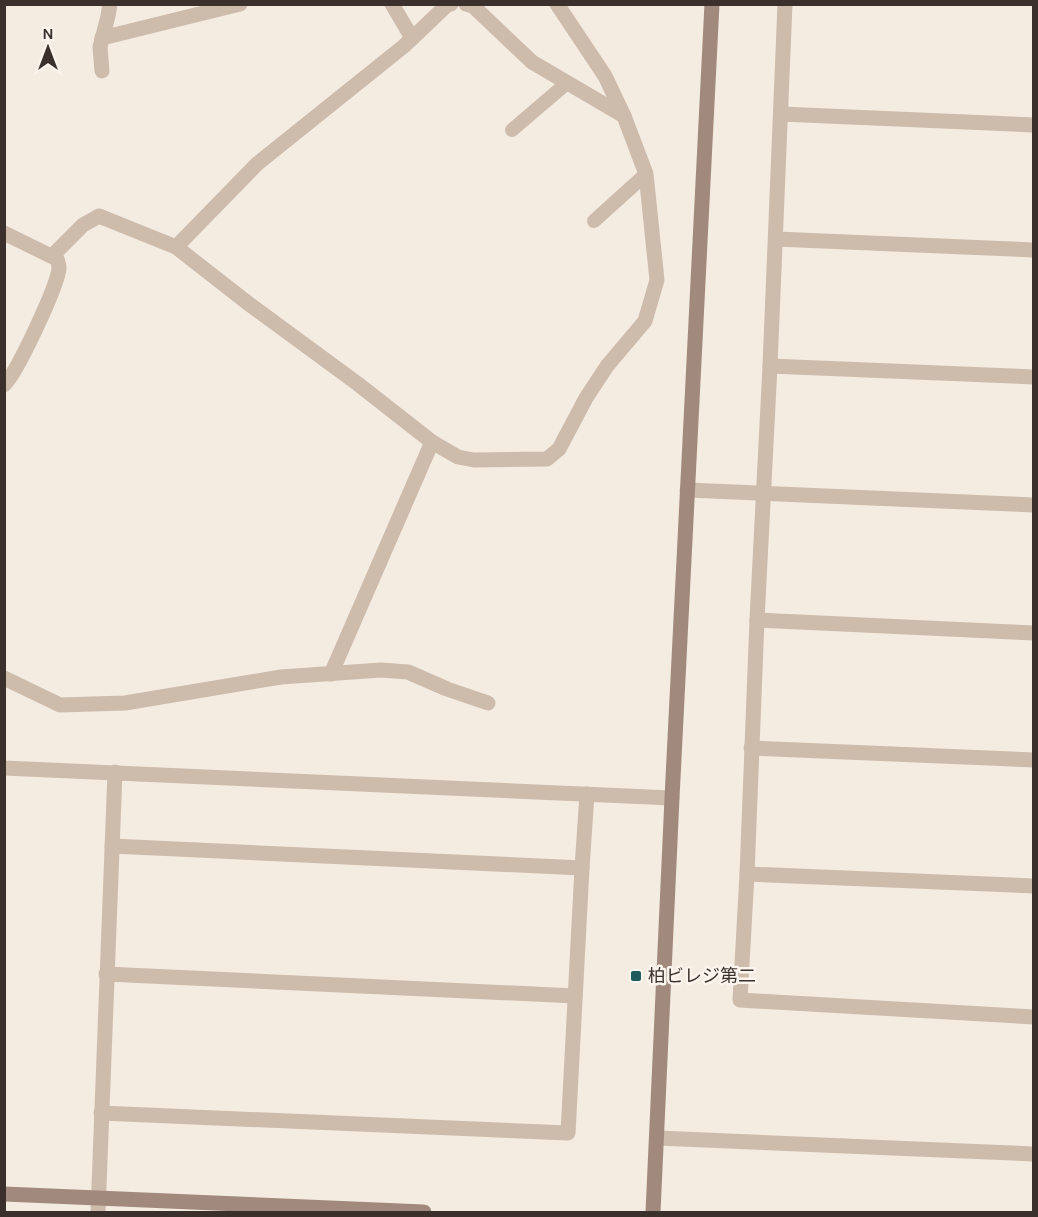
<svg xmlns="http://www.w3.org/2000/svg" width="1038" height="1217" viewBox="0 0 1038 1217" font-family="Karla,'Noto Sans JP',sans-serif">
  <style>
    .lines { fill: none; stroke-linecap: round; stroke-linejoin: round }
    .lane { stroke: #cdbbac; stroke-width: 14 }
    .street { stroke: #cdbbac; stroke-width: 15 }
    .secondary { stroke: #a18a7d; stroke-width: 15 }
    .poi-dot { fill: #1f5a5e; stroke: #fbf5ee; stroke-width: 2 }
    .labels { text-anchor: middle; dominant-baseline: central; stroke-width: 5; stroke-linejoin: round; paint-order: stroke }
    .poi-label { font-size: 18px; fill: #3b302b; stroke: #fbf5ee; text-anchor: start }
  </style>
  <rect width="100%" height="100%" fill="#f4ebe1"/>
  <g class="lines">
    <g class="lane">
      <polyline points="512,130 567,83"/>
      <polyline points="594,221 646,174"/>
    </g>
    <g class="street">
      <polyline points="392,4 412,38"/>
      <polyline points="466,4 473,6 532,62 624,116"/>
      <polyline points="785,4 770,366 757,620 747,874 740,1000 1034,1017"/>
      <polyline points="102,38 240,4"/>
      <polyline points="102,71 100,47 108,16 110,4"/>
      <polyline points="781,114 1034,125"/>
      <path d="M 4,233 L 57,259 C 58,262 59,265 59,268 C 58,285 17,373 4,385"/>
      <polyline points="776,239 1034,250"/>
      <polyline points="176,247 257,164 404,46 447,5 451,4"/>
      <polyline points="52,256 83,225 99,216 176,247 249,304 358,384 432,442 458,457 474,460 547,459 559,449 586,398 607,366 645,321 657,280 646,174 624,116 605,76 557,4"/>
      <polyline points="770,366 1034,377"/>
      <polyline points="687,490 1034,505"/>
      <polyline points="757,620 1034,633"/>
      <polyline points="331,674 432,442"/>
      <polyline points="4,678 60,705 125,703 281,677 381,670 408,672 447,689 488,703"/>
      <polyline points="751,748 1034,760"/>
      <polyline points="4,768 672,798"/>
      <polyline points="112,846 582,868"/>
      <polyline points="747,874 1034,886"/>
      <polyline points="106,974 575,996"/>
      <polyline points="101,1113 568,1133 582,868 587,794"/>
      <polyline points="657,1138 1034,1154"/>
      <polyline points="98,1212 115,772"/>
    </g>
    <g class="secondary">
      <polyline points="4,1194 424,1212"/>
      <polyline points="653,1212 672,798 712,4"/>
    </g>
  </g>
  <rect class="poi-dot" x="630" y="970" width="12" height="12" rx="3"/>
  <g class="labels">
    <g class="poi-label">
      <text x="648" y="976">柏ビレジ第二</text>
    </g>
  </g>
  <rect width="1038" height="1217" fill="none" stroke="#3b302b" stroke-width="12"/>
  <g transform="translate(48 48)" stroke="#fbf5ee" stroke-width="4.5" paint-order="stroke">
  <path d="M0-4.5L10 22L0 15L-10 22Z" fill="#3b302b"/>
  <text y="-9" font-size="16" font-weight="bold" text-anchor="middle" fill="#3b302b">N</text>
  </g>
</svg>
